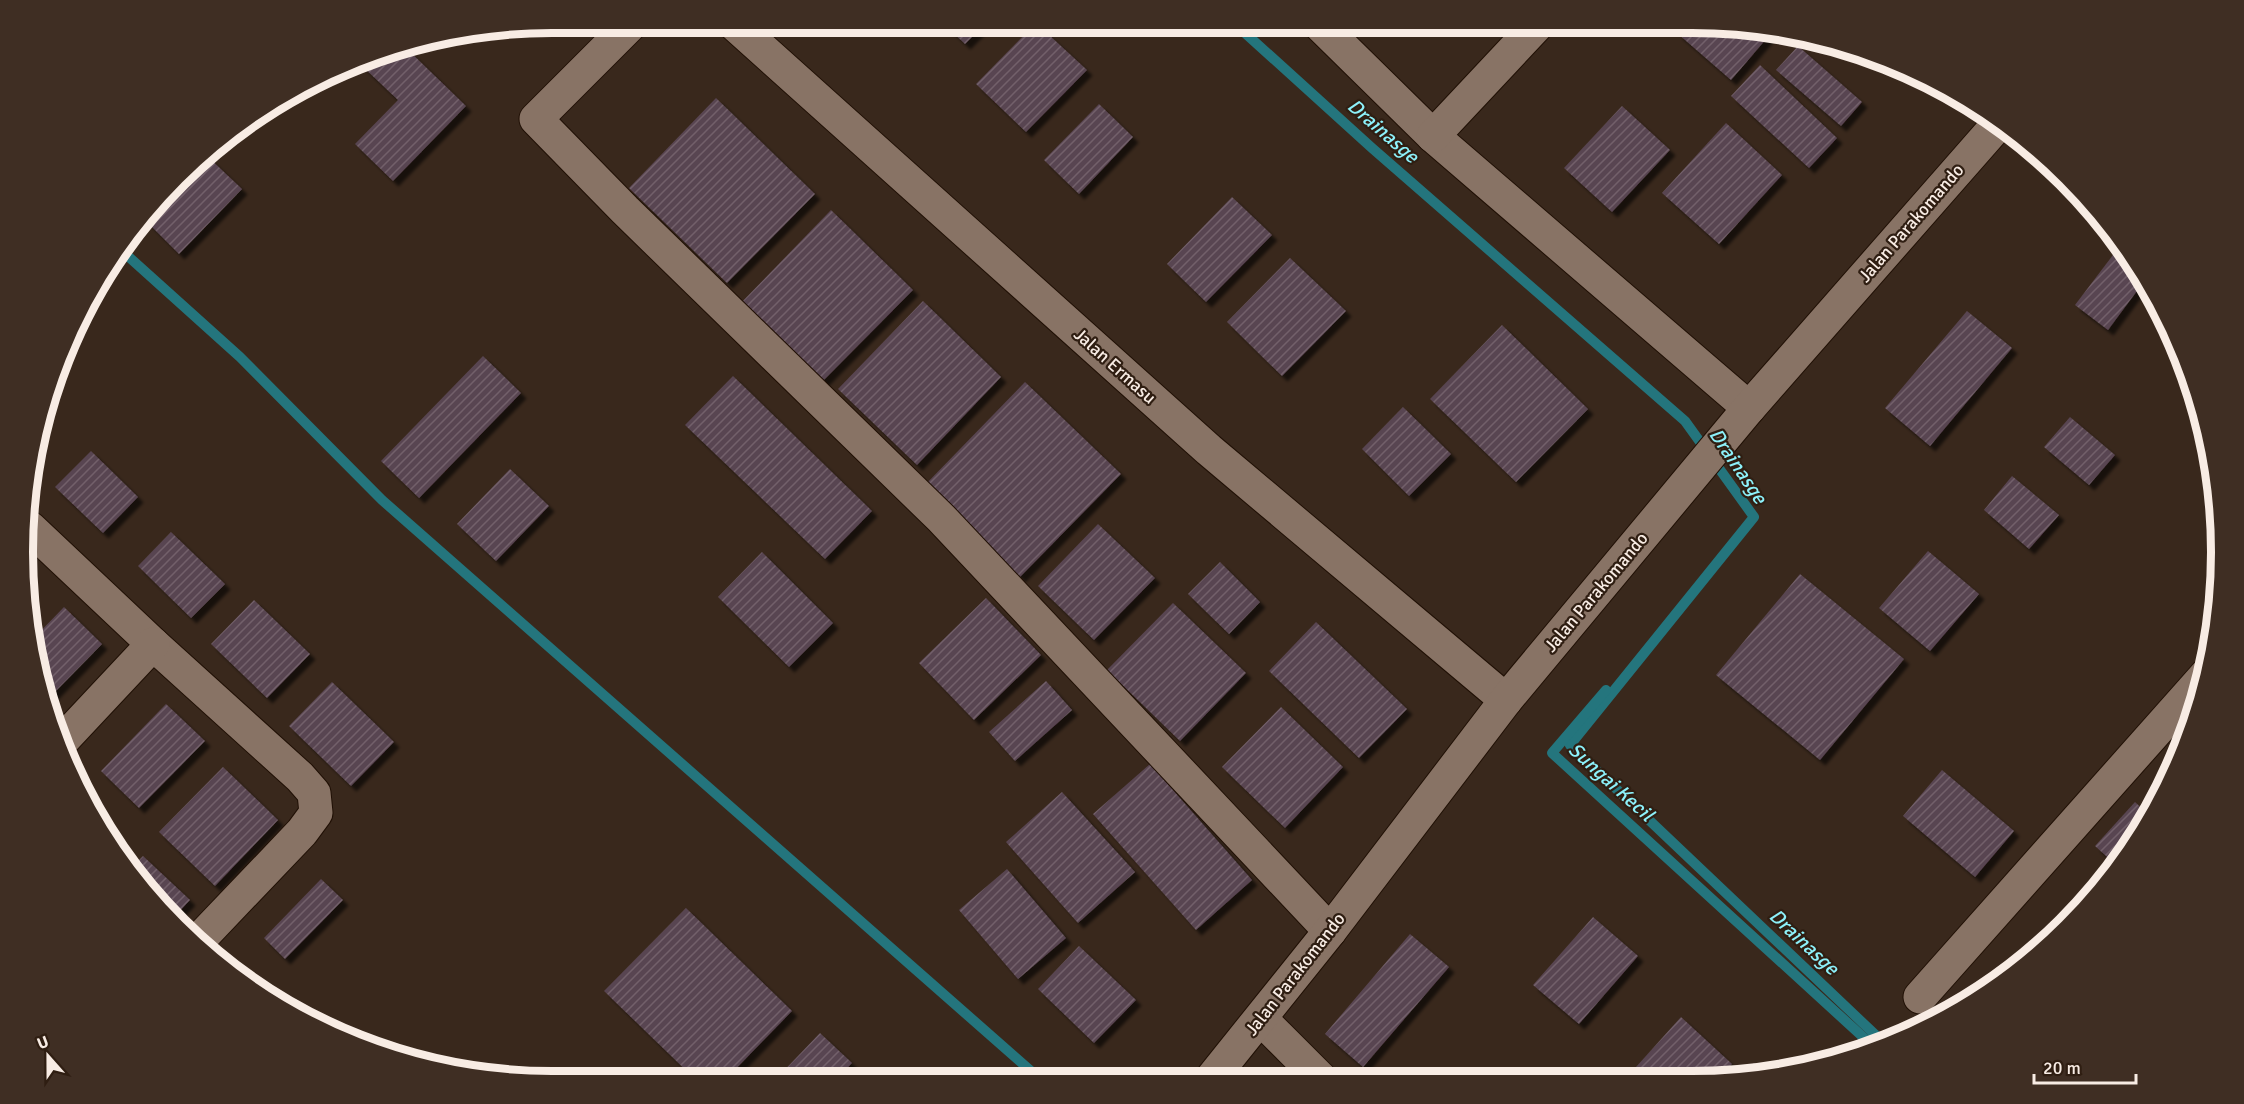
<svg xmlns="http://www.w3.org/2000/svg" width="2244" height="1104" viewBox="0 0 2244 1104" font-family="Signika,sans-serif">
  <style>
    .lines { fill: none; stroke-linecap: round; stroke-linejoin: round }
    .stream { stroke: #24757d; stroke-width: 10 }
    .building { fill: url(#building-hatch); filter: url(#shadow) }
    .minor-casing { stroke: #201005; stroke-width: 35 }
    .minor { stroke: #887365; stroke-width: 33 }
    .labels { text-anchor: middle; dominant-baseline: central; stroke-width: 4.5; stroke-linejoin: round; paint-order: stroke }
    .street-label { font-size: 18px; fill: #f8ece4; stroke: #2f1e12 }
    .water-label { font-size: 20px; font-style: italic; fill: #8df1fa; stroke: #2f1e12 }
    .rim { fill: none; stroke: #f8ece4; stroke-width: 8 }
  </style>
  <defs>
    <pattern id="building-hatch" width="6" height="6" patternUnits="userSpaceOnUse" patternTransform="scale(1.5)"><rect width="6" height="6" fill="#594551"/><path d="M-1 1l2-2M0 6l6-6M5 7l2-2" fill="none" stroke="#72606a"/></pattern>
    <filter id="shadow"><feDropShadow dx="5.5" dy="5.5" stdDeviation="1.5" flood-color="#0009"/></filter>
  </defs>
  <rect width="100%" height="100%" fill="#39281c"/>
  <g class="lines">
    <g class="stream">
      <polyline points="1234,23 1372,148 1685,421 1754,517 1570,745 1885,1044"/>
      <polyline points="120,249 240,357 382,500 1040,1079"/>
      <polyline points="1606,690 1552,753 1874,1047"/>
    </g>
  </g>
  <g class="building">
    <polygon points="943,23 986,23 965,44"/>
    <polygon points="1036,23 1087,70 1026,132 976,84"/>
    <polygon points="1685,24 1726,24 1773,31 1731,80 1677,33"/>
    <polygon points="1798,46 1862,102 1841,126 1776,70"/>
    <polygon points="405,47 466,106 393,181 355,144 398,100 359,63 381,51"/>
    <polygon points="1760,65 1837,138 1809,168 1731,96"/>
    <polygon points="716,98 815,194 727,283 629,188"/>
    <polygon points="1099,104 1133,137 1079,194 1044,160"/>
    <polygon points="1622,106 1670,150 1612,212 1564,168"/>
    <polygon points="1726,123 1782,175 1719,244 1662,193"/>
    <polygon points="207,156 242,189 179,254 146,221"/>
    <polygon points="1232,197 1272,235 1206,302 1167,264"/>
    <polygon points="831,210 913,290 821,383 739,305"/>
    <polygon points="2116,251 2135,266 2145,280 2108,330 2075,305"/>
    <polygon points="1290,258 1346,311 1282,376 1227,322"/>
    <polygon points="923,301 1001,377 917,465 838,389"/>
    <polygon points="1967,311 2012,348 1930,446 1885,408"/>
    <polygon points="1502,325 1588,409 1516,482 1430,399"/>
    <polygon points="483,356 521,393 419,498 381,461"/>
    <polygon points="733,376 872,511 825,559 685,425"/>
    <polygon points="1025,382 1121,474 1020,577 925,485"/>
    <polygon points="1403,407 1451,454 1409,496 1362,449"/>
    <polygon points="2070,417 2115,455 2089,485 2044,447"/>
    <polygon points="91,451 138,497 103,533 55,487"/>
    <polygon points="510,469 549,506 496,561 457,524"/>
    <polygon points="2012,476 2059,515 2029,549 1984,510"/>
    <polygon points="1098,524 1155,578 1094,640 1038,586"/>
    <polygon points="171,532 225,584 191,618 138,566"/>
    <polygon points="1928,551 1979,594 1930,651 1879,608"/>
    <polygon points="762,552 833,623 789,667 718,597"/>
    <polygon points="1220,562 1260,602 1229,634 1188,594"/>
    <polygon points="1800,574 1904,659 1820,760 1716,675"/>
    <polygon points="986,598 1041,655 974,720 919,663"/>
    <polygon points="254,600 310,654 267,698 211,644"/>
    <polygon points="1173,603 1246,673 1180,741 1107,670"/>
    <polygon points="64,607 102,644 50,697 33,639"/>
    <polygon points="1316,622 1407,709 1359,758 1269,671"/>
    <polygon points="1046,681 1072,710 1015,761 989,732"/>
    <polygon points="332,682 394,742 351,786 289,726"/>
    <polygon points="166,704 205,741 139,808 101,771"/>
    <polygon points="1281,707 1343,767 1285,828 1222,767"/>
    <polygon points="1150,764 1252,880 1196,930 1093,814"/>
    <polygon points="223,767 278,820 215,886 159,832"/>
    <polygon points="1942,770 2014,831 1975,877 1903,816"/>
    <polygon points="1062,792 1135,872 1078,923 1006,842"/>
    <polygon points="2135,802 2148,814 2115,864 2095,846"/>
    <polygon points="143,856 190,900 172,919 134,865"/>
    <polygon points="1007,869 1066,938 1018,979 959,910"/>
    <polygon points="321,879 343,900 285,959 264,938"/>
    <polygon points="686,908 792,1011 725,1080 696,1080 604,991"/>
    <polygon points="1593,917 1638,956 1579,1024 1533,985"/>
    <polygon points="1410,934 1449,967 1363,1067 1325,1034"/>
    <polygon points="1079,946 1136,1000 1094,1043 1038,989"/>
    <polygon points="1681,1017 1732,1064 1720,1077 1627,1077"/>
    <polygon points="820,1033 852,1063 836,1080 775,1080"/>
    <polygon points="1754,1063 1767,1075 1742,1077"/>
  </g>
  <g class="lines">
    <defs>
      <g id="minor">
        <polyline points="632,23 536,119 625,210 941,518 1330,931"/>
        <polyline points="733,23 1209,450 1506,700"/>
        <polyline points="1318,23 1433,136 1749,408"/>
        <polyline points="1433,136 1539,23"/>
        <polyline points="30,528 153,644 300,777 314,793 316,813 302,832 198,941"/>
        <polyline points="63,740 153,644"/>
        <polyline points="1920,997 2206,675"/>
        <polyline points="1261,1019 1320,1078"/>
        <polyline points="1212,1078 1330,931 1506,700 1749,408 1999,123"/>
      </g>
    </defs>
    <use href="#minor" class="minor-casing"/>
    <use href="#minor" class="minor"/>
  </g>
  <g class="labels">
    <g class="street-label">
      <text transform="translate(1911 223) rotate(-49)">Jalan Parakomando</text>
      <text transform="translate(1115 366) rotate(42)">Jalan Ermasu</text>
      <text transform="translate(1596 592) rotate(-50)">Jalan Parakomando</text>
      <text transform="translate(1295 974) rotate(-52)">Jalan Parakomando</text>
    </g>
    <g class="water-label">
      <text transform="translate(1383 131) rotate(41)">Drainasge</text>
      <text transform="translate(1738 466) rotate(56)">Drainasge</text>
      <text transform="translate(1611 782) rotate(42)">Sungai Kecil</text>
      <text transform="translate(1804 942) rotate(43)">Drainasge</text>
    </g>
  </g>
  <path d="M0 0H2244V1104H0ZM552 33H1692A519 519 0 0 1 2211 552V552A519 519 0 0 1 1692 1071H552A519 519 0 0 1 33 552V552A519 519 0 0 1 552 33Z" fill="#3f2e23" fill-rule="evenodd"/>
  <path class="rim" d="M552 33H1692A519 519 0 0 1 2211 552V552A519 519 0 0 1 1692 1071H552A519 519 0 0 1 33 552V552A519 519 0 0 1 552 33Z"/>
  <g transform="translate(48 1056) rotate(339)" stroke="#2f1e12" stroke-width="4.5" paint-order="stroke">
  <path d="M0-4.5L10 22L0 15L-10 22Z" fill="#f8ece4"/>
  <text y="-9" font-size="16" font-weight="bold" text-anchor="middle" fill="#f8ece4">U</text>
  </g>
  <path d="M2034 1074v9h102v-9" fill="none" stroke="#f8ece4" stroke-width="3"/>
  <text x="2043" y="1074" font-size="18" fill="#f8ece4" stroke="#2f1e12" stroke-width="4.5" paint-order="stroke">20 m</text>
</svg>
